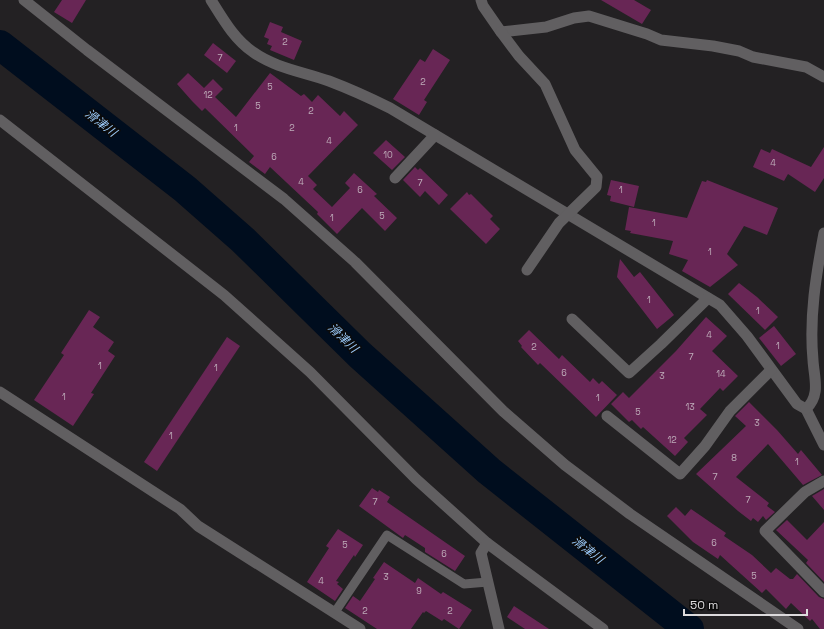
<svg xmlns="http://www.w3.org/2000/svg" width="824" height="629" viewBox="0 0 824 629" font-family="'Space Grotesk','Noto Sans JP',sans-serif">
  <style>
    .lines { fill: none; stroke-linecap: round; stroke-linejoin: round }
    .river { stroke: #000d1e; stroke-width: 30 }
    .building { fill: #682655 }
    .service { stroke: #615f61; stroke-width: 9 }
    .minor { stroke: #615f61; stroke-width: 11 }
    .labels { text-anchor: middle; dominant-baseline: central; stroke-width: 3; stroke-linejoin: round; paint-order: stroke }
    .number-label { font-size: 9px; fill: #bfadba }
    .water-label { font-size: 12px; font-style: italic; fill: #98c7f7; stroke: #0b0b0b }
  </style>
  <rect width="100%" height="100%" fill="#232123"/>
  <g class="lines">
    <polyline class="river" points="0,45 185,189 243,240 360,355 489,471 689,629"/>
  </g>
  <g class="building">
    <polygon points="62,0 86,0 72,23 54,12"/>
    <polygon points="601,0 634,0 651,10 642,24"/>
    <polygon points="270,22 283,27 281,32 302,41 294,60 270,50 272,46 267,44 269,39 264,37"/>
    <polygon points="213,43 236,61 227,73 204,55"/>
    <polygon points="433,49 450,60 424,100 427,102 419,115 393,99 420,59 425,62"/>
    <polygon points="188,73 204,88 213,79 223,89 215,97 236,117 270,73 301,96 304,94 312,102 318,95 340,116 344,111 358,125 308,176 317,185 313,189 332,207 350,188 345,183 354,173 377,194 374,196 397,218 385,231 362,208 337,234 317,214 318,212 270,167 265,174 249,162 254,156 205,108 202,111 192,101 177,84"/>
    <polygon points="386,140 405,157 392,170 373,153"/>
    <polygon points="824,147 824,178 815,192 788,174 784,181 753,167 761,149 770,153 772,149 811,167"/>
    <polygon points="415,167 418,170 420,168 448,195 439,205 425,191 420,197 403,180"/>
    <polygon points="611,180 639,186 634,207 610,201 611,196 607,195"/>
    <polygon points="707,180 778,208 767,235 744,226 727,254 738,265 710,287 682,271 688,260 669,254 673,241 630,233 631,231 625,230 629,207 687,218 702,181 706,182"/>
    <polygon points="467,192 469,195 471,194 493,216 490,219 500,229 486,244 450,209"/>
    <polygon points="620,259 634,277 640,272 674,315 657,329 617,277"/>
    <polygon points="739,283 757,297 778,317 765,330 728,294"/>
    <polygon points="89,310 100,317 93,327 114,342 108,351 115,356 91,393 94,394 73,426 34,400 64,355 61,353"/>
    <polygon points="706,317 727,336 712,351 738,376 723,391 720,388 700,409 707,415 684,438 688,442 675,456 643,427 641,429 632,420 629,422 611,404 623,392 629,398 676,351"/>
    <polygon points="774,326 796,354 781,366 759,338"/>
    <polygon points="529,330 559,359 562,355 590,382 593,378 599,384 602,381 617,395 596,417 540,363 538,365 521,347 522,346 518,341"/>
    <polygon points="227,337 240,346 157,471 144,462"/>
    <polygon points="749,402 777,430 798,454 801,450 822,475 803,485 768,444 736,477 769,503 767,506 775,512 766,520 763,516 758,522 753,518 751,521 738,511 696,474 746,426 735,416"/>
    <polygon points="372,488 378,492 379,490 390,497 387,502 465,556 455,571 425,552 425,548 405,535 403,538 359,506"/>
    <polygon points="824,489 824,510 812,496"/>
    <polygon points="676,507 685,516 691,509 726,533 724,536 752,555 771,573 776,568 790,579 793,579 797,574 819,597 824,599 824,629 820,629 812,619 810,621 791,603 786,609 766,589 762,593 720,555 718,559 693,542 667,516"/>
    <polygon points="787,520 807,540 824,522 824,582 806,563 808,560 776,530"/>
    <polygon points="338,529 363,545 355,557 354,555 336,581 339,582 337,584 343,589 335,601 307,582 329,548 326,546"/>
    <polygon points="384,562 415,583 418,578 441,594 443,592 472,610 459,629 444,619 442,621 426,611 424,613 423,612 411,629 377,629 345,608 353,596 360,601 375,579 373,578"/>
    <polygon points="514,606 549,629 525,629 507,617"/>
  </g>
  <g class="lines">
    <polyline class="service" points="335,612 387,535 464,584 488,582"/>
    <g class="minor">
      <polyline points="24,0 87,50 284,199 355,262 503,411 565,465 630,514 798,629"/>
      <path d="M 211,0 C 223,19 234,39 253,52 C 275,68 304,72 329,81 C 350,89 370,98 390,108 L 720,305 L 747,336 L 797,404 L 806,409 L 824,445"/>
      <polyline points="481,0 483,6 501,32 546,27 574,18 589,16 647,34 661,40 713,46 739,51 753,57 806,67 824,77"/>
      <polyline points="501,32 519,56 545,84 575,150 597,177 596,187 559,223 527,270"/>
      <polyline points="0,120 224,295 310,372 416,479 487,543 603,629"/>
      <polyline points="395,178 435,135"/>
      <polyline points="572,319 629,373 661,344 708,298"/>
      <polyline points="0,392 180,509 198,526 360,629"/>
      <path d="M 806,409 C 821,395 814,378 813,360 C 809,317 816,275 824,233"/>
      <polyline points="607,416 680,474 705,446 730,411 771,370"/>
      <polyline points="824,481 805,492 765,531 824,592"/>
      <polyline points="487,543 481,553 499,629"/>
    </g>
  </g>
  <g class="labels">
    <g class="number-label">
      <text x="285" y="42">2</text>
      <text x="220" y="58">7</text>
      <text x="423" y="82">2</text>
      <text x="270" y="87">5</text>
      <text x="208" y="95">12</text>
      <text x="258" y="106">5</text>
      <text x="311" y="111">2</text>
      <text x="236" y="128">1</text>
      <text x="292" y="128">2</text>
      <text x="329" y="141">4</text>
      <text x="388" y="155">10</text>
      <text x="274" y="157">6</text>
      <text x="773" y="163">4</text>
      <text x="301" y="182">4</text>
      <text x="420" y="183">7</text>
      <text x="360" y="190">6</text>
      <text x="621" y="190">1</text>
      <text x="382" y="216">5</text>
      <text x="332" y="218">1</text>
      <text x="654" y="223">1</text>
      <text x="710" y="252">1</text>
      <text x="649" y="300">1</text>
      <text x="758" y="311">1</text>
      <text x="709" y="335">4</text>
      <text x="778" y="346">1</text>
      <text x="534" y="347">2</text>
      <text x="691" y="357">7</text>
      <text x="100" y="366">1</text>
      <text x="216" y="368">1</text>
      <text x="564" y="373">6</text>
      <text x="721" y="374">14</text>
      <text x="662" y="376">3</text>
      <text x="64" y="397">1</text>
      <text x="598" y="398">1</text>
      <text x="690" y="407">13</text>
      <text x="638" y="412">5</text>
      <text x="757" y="423">3</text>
      <text x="171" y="436">1</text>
      <text x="672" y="440">12</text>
      <text x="734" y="458">8</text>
      <text x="797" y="462">1</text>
      <text x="715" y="477">7</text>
      <text x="748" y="500">7</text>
      <text x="375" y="502">7</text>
      <text x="714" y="543">6</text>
      <text x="345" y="545">5</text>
      <text x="444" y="554">6</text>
      <text x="754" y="576">5</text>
      <text x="386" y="577">3</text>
      <text x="321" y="581">4</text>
      <text x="419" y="591">9</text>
      <text x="365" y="611">2</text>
      <text x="450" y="611">2</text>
    </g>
    <g class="water-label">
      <text transform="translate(101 123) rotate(38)">滑津川</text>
      <text transform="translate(343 338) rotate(44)">滑津川</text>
      <text transform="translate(588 550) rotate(38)">滑津川</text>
    </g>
  </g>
  <path d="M684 609v6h123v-6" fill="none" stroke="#dcdadc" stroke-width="2"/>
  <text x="690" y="609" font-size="12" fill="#dcdadc" stroke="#0b0b0b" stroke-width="3" paint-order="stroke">50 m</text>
</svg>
